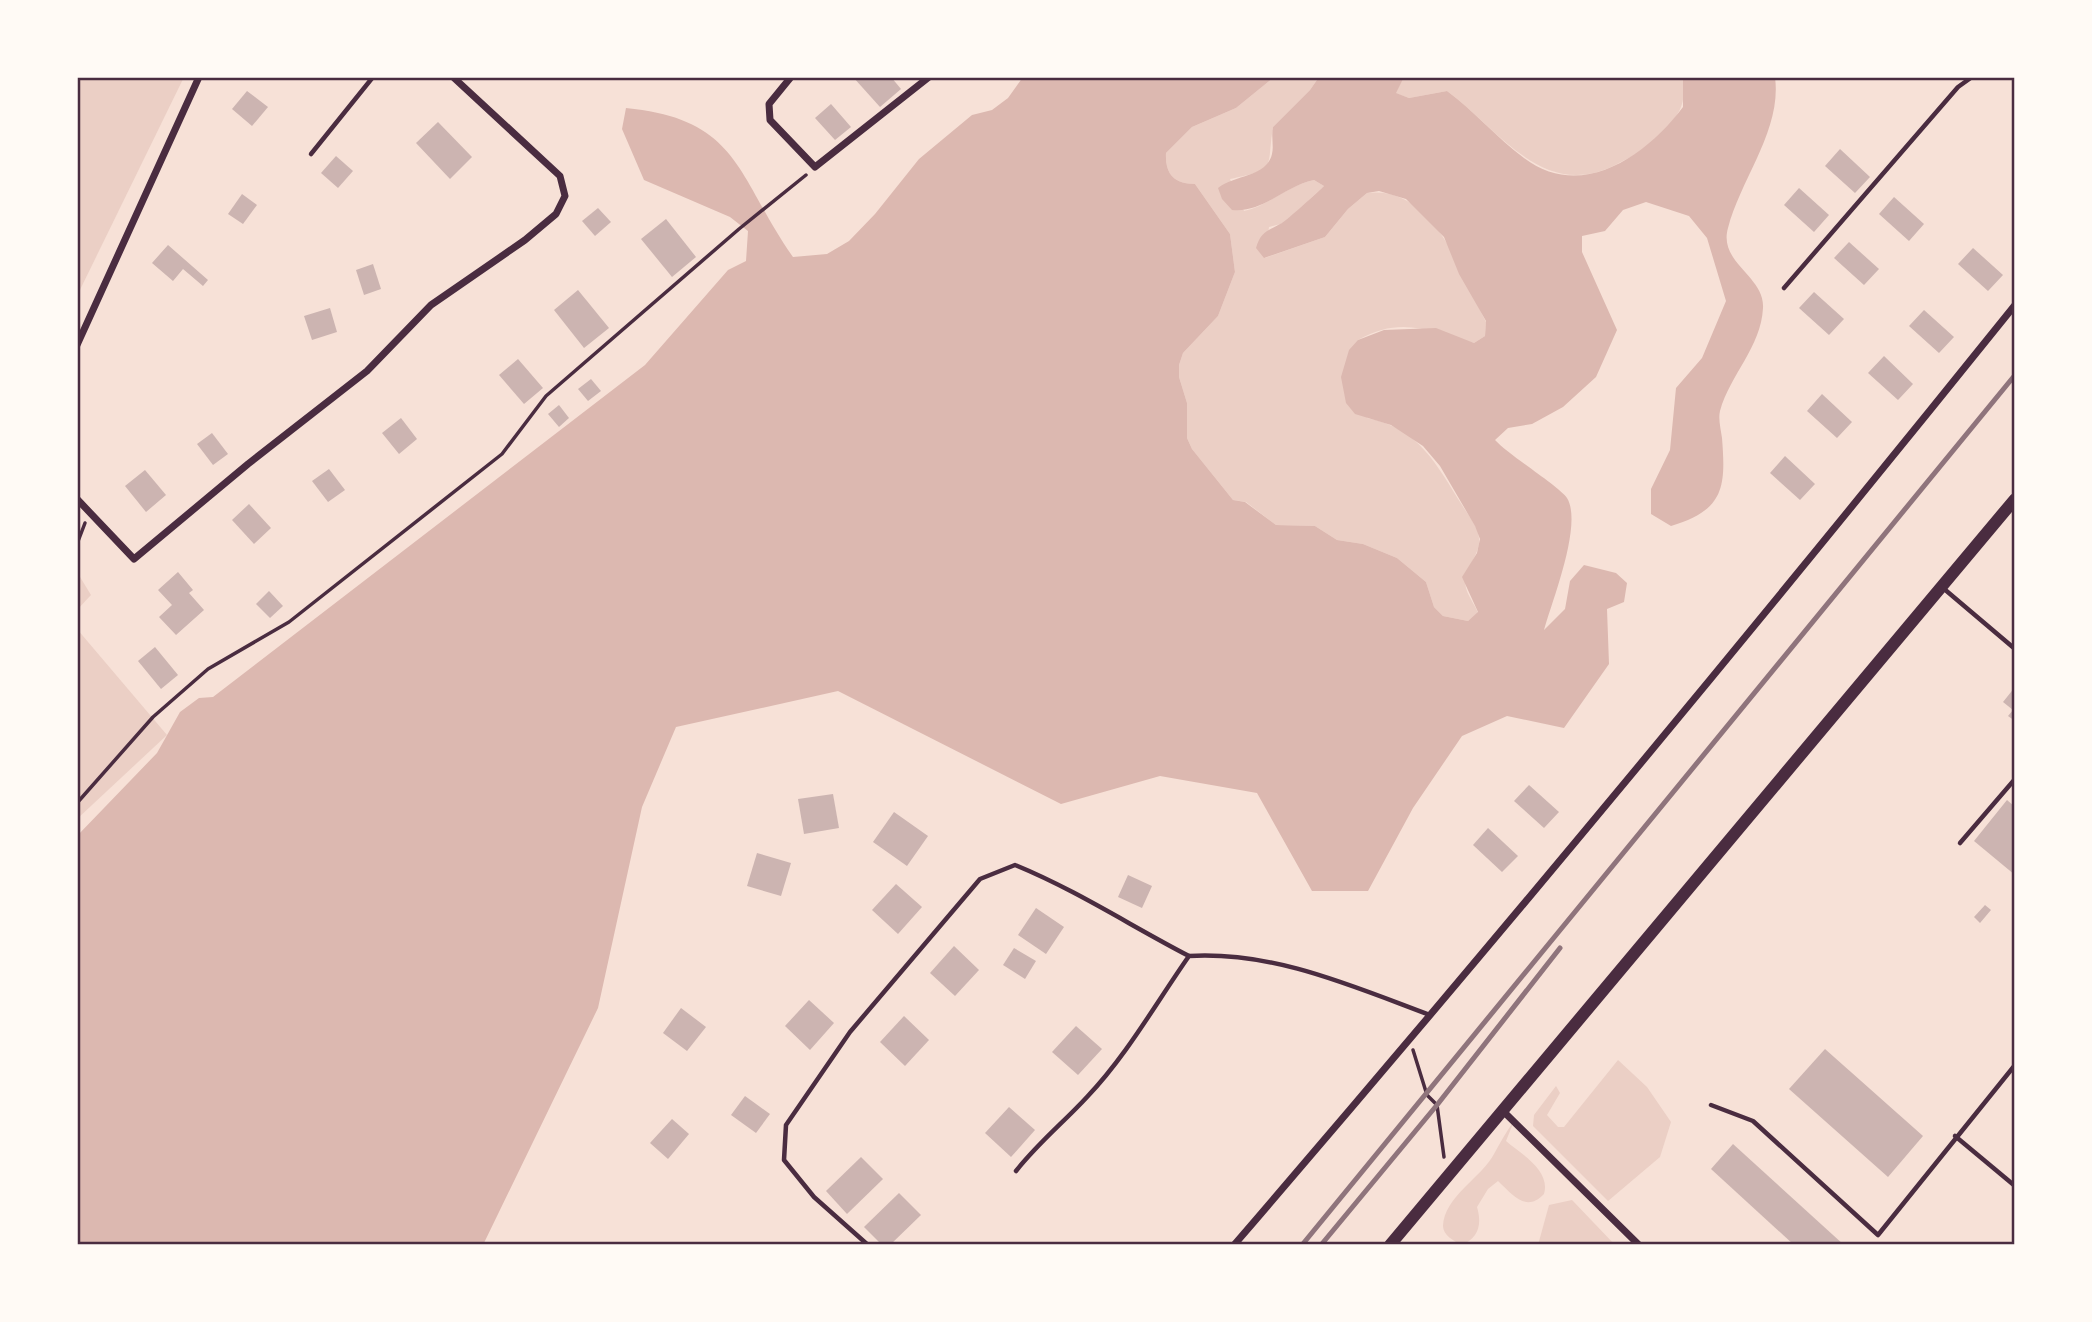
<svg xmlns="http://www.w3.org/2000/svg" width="2092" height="1322" viewBox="0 0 2092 1322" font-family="'PT Sans Narrow',sans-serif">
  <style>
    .green { fill: #ebcfc5 }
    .water { fill: #dcb8b0 }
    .building { fill: #ccb4b1 }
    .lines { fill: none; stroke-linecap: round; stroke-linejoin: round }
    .path { stroke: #4a2c40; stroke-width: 3.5 }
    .service { stroke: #4a2c40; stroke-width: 4.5 }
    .minor { stroke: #4a2c40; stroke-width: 7 }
    .secondary { stroke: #4a2c40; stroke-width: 12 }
    .rail { stroke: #8f747c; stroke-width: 5 }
    .neatline { fill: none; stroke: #4a2c40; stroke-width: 2.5 }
  </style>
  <rect width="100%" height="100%" fill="#f7e1d7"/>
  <g class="green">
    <polygon points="77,77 184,77 77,296"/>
    <path d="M 1274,77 L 1319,77 L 1310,90 L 1273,127 C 1266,168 1279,169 1230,179 L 1244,211 C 1270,205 1288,185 1314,180 L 1324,186 L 1284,223 L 1269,227 L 1265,258 L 1325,237 L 1348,209 L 1367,193 C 1435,185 1461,274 1486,322 L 1485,336 L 1474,343 C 1431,332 1402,315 1358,340 L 1367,418 C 1419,428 1436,464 1462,505 C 1468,515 1478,526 1479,538 C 1481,556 1462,568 1466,588 C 1468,596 1475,605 1478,613 L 1468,621 L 1443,616 L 1434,607 L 1426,582 L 1397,558 L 1363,544 L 1337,540 L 1315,526 L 1276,525 L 1246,502 L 1233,500 L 1192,449 L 1187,438 L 1187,403 L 1179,377 L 1179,365 L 1183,353 L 1218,316 L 1235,272 L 1230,234 L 1195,184 C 1174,184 1165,174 1166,153 L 1192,127 L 1236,108 Z"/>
    <path d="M 1404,77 L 1683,77 C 1687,111 1676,117 1654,141 C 1643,152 1632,156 1619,163 C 1544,204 1500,130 1447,91 L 1409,98 L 1395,93 Z"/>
    <polygon points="77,572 91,595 77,610"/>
    <polygon points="77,629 167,735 77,819"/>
    <polygon points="1618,1060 1647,1087 1671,1122 1660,1157 1608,1201 1533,1126 1534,1115 1556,1086 1560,1093 1547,1115 1558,1127 1564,1127"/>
    <path d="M 1514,1121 L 1506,1141 C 1521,1154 1551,1170 1544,1194 C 1526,1213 1513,1195 1498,1181 L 1488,1189 L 1477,1207 C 1482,1224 1479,1238 1461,1245 C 1454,1241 1443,1235 1443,1226 C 1444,1197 1482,1177 1494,1154 C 1500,1143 1506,1132 1514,1121 Z"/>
    <polygon points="1572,1200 1615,1245 1538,1245 1549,1205"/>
  </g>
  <path class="water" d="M 1023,77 L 1274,77 L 1236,108 L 1192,127 L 1166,153 C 1165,174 1174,184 1195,184 L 1230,234 L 1235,272 L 1218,316 L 1183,353 L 1179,365 L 1179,377 L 1187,403 L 1187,438 L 1192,449 L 1233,500 L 1245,502 L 1276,525 L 1315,526 L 1337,540 L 1363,544 L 1397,558 L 1426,582 L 1434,607 L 1443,616 L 1468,621 L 1478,612 L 1462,577 L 1477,553 L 1480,539 L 1475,526 L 1440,466 L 1423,446 L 1391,425 L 1355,414 L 1346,403 L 1341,377 L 1349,350 L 1358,340 L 1384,330 L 1436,328 L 1474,343 L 1485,336 L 1486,321 L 1459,274 L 1444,237 L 1406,199 L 1379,191 L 1367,193 L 1348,209 L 1325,237 L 1264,258 L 1256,248 C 1261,231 1268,231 1282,223 C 1286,221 1320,190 1324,186 L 1314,180 C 1284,186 1264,213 1232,210 L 1222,199 L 1218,188 C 1234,175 1267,177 1272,154 C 1274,146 1271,136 1273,127 L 1310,90 L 1319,77 L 1404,77 L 1396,93 L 1409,98 L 1447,91 C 1474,111 1497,138 1524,158 C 1582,202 1647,155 1683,107 L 1683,77 L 1775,77 C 1782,130 1741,178 1728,228 C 1718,263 1765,276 1763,308 C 1761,347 1730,375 1720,411 C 1718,419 1721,430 1722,438 C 1726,488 1724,510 1671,526 L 1651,514 L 1651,489 L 1670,450 L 1676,388 L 1702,358 L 1726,301 L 1707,238 L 1689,216 L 1646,202 L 1623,210 L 1605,231 L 1582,236 L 1582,252 L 1617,330 L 1596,377 L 1563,407 L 1532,424 L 1508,428 L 1495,440 C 1510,456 1560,487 1567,498 C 1583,524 1552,601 1544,630 L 1565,609 L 1570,581 L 1584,565 L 1616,573 L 1627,583 L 1624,602 L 1607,609 L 1609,664 L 1564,728 L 1507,716 L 1462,736 L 1413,808 L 1368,891 L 1312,891 L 1257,793 L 1160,776 L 1061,804 L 838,691 L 676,727 L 642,807 L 598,1008 L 483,1245 L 77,1245 L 77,836 L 157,753 L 180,712 L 199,698 L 213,697 L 645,365 L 728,270 L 746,261 L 748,231 L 730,217 L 644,180 L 622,129 L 626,108 C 741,119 737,178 793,257 L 827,254 L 849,241 L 875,214 L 919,159 L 972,115 L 992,110 L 1008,98 Z"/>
  <g class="building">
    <polygon points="853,77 891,77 901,89 880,107"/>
    <polygon points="247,91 268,107 252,126 232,109"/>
    <polygon points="831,104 851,127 835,140 815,118"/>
    <polygon points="438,122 472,157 450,179 416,143"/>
    <polygon points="1840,149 1870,177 1855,193 1825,166"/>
    <polygon points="336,156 353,171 338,188 321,173"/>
    <polygon points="1799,188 1829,215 1814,232 1784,205"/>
    <polygon points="242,194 257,205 243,224 228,214"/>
    <polygon points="1894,197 1924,224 1909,241 1879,214"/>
    <polygon points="598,208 611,222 595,236 582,221"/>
    <polygon points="666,219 696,257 672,277 641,239"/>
    <polygon points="1849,242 1879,269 1864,285 1834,258"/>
    <polygon points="168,245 208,280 203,286 183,269 173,281 152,263"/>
    <polygon points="1973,248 2003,275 1988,291 1958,264"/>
    <polygon points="373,264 381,289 364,295 356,270"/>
    <polygon points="578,290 609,328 584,348 554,310"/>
    <polygon points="1814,292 1844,319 1829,335 1799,308"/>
    <polygon points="330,308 337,332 312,340 304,316"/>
    <polygon points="1924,310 1954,337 1939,353 1909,326"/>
    <polygon points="1884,356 1913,384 1898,400 1868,373"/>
    <polygon points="518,359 543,388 524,404 499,375"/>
    <polygon points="591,379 601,391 588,401 578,389"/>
    <polygon points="1822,394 1852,422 1837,438 1807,411"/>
    <polygon points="559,405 569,418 559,427 548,414"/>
    <polygon points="401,418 417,439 399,454 382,433"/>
    <polygon points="212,433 228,454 213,465 197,444"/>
    <polygon points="1785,456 1815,484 1800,500 1770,473"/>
    <polygon points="329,469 345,490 328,502 312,481"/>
    <polygon points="145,470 166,495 146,512 125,486"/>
    <polygon points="249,504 271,528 254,544 232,520"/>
    <polygon points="178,572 193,590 189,593 204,610 176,635 159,617 172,605 158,590"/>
    <polygon points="269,591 283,606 270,618 256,604"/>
    <polygon points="155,647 178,675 161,689 138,661"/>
    <polygon points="2015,687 2015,721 2008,716 2013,710 2003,702"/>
    <polygon points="1529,785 1559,812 1544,828 1514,801"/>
    <polygon points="833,794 839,828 804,834 798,799"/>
    <polygon points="2007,800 2015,807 2015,875 1974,841"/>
    <polygon points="894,812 928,836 907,866 873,842"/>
    <polygon points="1488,828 1518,856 1502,872 1473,845"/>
    <polygon points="757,853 791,863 781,896 747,886"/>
    <polygon points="1128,875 1152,886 1142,908 1118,897"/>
    <polygon points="896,884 922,907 898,934 872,910"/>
    <polygon points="1985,905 1991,910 1980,923 1974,917"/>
    <polygon points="1036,908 1064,927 1046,954 1018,935"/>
    <polygon points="954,946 979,970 955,996 930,973"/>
    <polygon points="1014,948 1036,961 1025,979 1003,965"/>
    <polygon points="809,1000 834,1023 810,1050 785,1026"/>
    <polygon points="681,1008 706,1027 687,1051 663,1033"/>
    <polygon points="904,1016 929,1040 905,1066 880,1042"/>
    <polygon points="1076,1026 1102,1049 1078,1075 1052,1052"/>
    <polygon points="1825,1049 1923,1136 1888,1177 1789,1089"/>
    <polygon points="745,1096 770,1114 756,1133 731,1115"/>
    <polygon points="1009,1107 1035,1130 1011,1157 985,1133"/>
    <polygon points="672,1119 689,1134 668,1159 650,1143"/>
    <polygon points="1733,1144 1844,1245 1794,1245 1711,1169"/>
    <polygon points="861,1157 883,1179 847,1214 826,1191"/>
    <polygon points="899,1193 921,1215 890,1245 882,1245 864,1227"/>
  </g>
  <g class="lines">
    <g class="path">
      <polyline points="77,544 85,523"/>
      <polyline points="77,803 153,717 208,669 289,622 502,454 546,396 739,229 806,175"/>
      <polyline points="1413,1050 1427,1095 1437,1105 1444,1157"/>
    </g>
    <g class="service">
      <polyline points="311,154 373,77"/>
      <polyline points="1784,288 1958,87 1972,77"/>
      <polyline points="1943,588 2015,649"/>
      <polyline points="1960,843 2015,779"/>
      <polyline points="1711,1105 1753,1121 1878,1235 2015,1065"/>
      <polyline points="1955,1136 2015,1186"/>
      <path d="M 1016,1171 C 1039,1142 1063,1123 1087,1097 C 1127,1055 1156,1003 1189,956 C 1274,951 1352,986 1430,1015"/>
      <path d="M 868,1245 L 814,1197 L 784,1160 L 786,1125 L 850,1032 L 980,879 L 1015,865 C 1076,890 1131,926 1189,956"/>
    </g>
    <g class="minor">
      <polyline points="791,77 769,104 770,120 815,167 929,77"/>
      <polyline points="77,345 199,77"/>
      <polyline points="77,499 134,559 248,464 367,371 431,305 525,240 556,214 565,196 560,176 453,77"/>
      <polyline points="1502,1110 1639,1245"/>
      <path d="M 1234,1245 C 1500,936 1760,622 2015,305"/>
    </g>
    <polyline class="secondary" points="1390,1245 2015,499"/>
    <g class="rail">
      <polyline points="1302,1245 2015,375"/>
      <polyline points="1321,1245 1437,1105 1560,948"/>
    </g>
  </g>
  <rect width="2092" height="1322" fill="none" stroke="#fffaf5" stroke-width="158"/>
  <rect x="79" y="79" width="1934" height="1164" class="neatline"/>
</svg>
